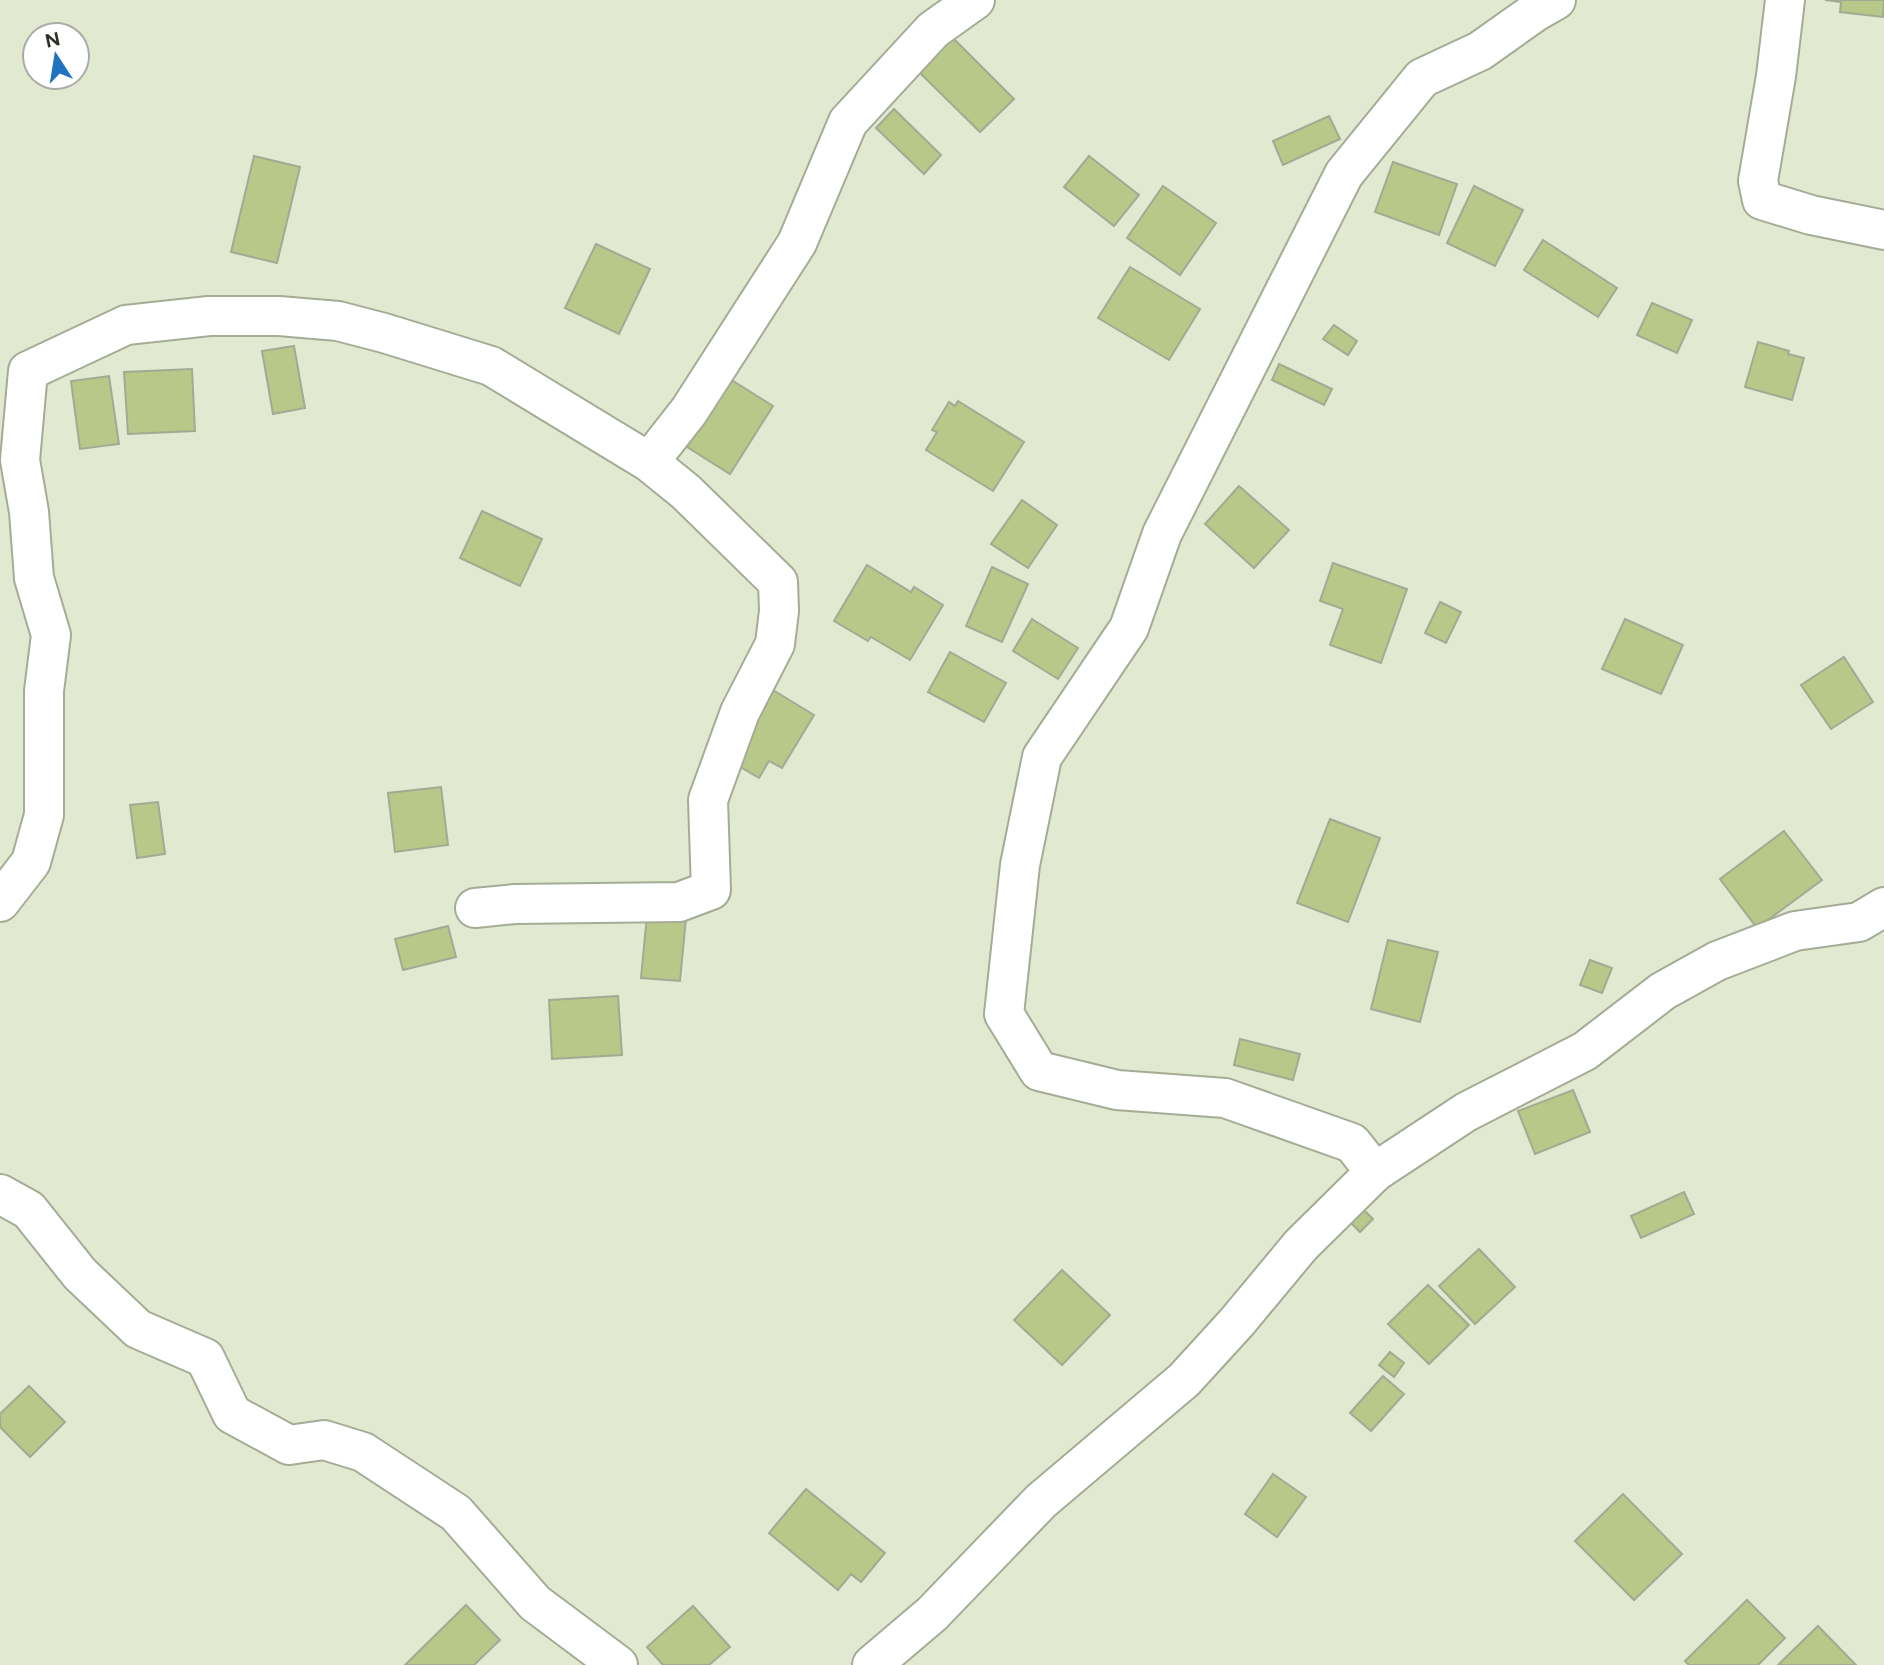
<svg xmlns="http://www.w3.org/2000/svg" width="1884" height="1665" viewBox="0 0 1884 1665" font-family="Figtree,sans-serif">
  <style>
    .building { fill: #b7c888; stroke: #a3aa93; stroke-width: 2 }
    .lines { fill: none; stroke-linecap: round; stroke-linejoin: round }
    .minor-casing { stroke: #a5ac95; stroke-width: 42 }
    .minor { stroke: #fff; stroke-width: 38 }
  </style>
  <rect width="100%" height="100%" fill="#e2e9d1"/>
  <g class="building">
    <polygon points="1825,0 1884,0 1883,17 1840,12 1841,2"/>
    <polygon points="953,38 1014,99 980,132 919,72"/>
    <polygon points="894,109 941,155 924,174 876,128"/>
    <polygon points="1329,116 1340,139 1283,165 1273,141"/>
    <polygon points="254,156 300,167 277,263 231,252"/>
    <polygon points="1089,156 1139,195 1114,226 1064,187"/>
    <polygon points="1393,162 1457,184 1439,235 1375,212"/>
    <polygon points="1163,186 1216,223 1180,275 1127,238"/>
    <polygon points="1474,186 1523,210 1495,266 1447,243"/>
    <polygon points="1543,240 1617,288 1598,317 1524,270"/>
    <polygon points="596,244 650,269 619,334 565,308"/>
    <polygon points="1130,267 1200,309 1169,360 1098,318"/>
    <polygon points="1652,303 1692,320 1677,353 1637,335"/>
    <polygon points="1334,325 1357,341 1348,355 1323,339"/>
    <polygon points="1758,342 1789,351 1788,354 1804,358 1792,400 1745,387"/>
    <polygon points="294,346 305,408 273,414 262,351"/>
    <polygon points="1279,364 1332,389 1324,405 1272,380"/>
    <polygon points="192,369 195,431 128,434 124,372"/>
    <polygon points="109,376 119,444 80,449 71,381"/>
    <polygon points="730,379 773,406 730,474 687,447"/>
    <polygon points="958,401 1024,442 993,491 926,450 937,432 932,430 949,402 955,406"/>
    <polygon points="1239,486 1289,530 1254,568 1205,524"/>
    <polygon points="1022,500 1057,525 1028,568 991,544"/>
    <polygon points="482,511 542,539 520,586 460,558"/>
    <polygon points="1333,563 1407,589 1381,663 1330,645 1343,609 1320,601"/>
    <polygon points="867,565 911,592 914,587 943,605 910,660 871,637 868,641 834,621"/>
    <polygon points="992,567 1028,584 1002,642 966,626"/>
    <polygon points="1440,602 1461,612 1446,643 1425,633"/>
    <polygon points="1032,619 1078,648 1058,679 1013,651"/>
    <polygon points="1625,619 1683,645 1661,694 1602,669"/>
    <polygon points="950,652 1006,683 984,722 928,692"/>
    <polygon points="1844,657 1873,702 1831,729 1801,685"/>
    <polygon points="768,687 814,715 782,768 769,761 759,778 725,758"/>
    <polygon points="441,787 448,845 395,852 388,793"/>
    <polygon points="158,802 165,854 137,858 130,805"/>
    <polygon points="1330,819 1380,838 1348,922 1297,903"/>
    <polygon points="1784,831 1822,880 1757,928 1720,879"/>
    <polygon points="647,915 686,918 680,981 641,978"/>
    <polygon points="448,926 456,957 403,970 395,939"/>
    <polygon points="1388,940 1438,952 1420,1022 1371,1009"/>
    <polygon points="1590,960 1612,968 1602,993 1580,985"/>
    <polygon points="618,996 622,1055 552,1059 549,1000"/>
    <polygon points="1240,1039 1300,1054 1293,1080 1234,1065"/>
    <polygon points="1573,1090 1590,1132 1535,1154 1518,1111"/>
    <polygon points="1684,1192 1694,1214 1641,1238 1631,1216"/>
    <polygon points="1362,1208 1373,1219 1360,1232 1349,1221"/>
    <polygon points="1479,1249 1515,1287 1475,1324 1439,1286"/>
    <polygon points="1062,1270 1110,1315 1062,1365 1014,1320"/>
    <polygon points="1428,1285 1469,1325 1429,1364 1388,1324"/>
    <polygon points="1390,1352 1404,1363 1394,1377 1379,1365"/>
    <polygon points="1383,1376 1404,1394 1371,1431 1350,1413"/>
    <polygon points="29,1386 65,1422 30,1457 0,1427 0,1414"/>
    <polygon points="1273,1474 1306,1497 1277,1537 1245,1514"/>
    <polygon points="806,1489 885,1553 861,1582 851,1574 838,1590 769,1533"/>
    <polygon points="1623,1494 1682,1554 1634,1600 1575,1541"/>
    <polygon points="1747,1600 1785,1638 1758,1665 1689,1665 1685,1661"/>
    <polygon points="466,1605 500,1640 474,1665 405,1665"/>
    <polygon points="693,1606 730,1647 709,1665 663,1665 647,1647"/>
    <polygon points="1818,1626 1856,1665 1778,1665"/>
  </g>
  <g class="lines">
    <defs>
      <g id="minor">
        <polyline points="1785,0 1776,76 1758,181 1762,200 1811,215 1884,230"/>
        <polyline points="649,462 689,411 797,243 848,122 933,30 975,0"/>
        <polyline points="0,902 31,862 44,815 44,691 51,635 34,578 29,512 20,460 28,371 126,325 209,316 279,316 338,321 384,333 491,366 649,462 686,492 778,582 779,611 775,644 740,712 708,800 711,890 679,902 515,904 475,908"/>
        <polyline points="1375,1172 1352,1143 1225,1098 1117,1090 1039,1071 1004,1014 1020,865 1042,757 1129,628 1162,534 1344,174 1422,78 1480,51 1535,12 1556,0"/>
        <polyline points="0,1194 29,1210 80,1274 138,1329 205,1358 232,1414 289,1445 324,1440 363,1452 456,1513 535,1603 618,1665"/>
        <polyline points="872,1665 932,1614 1041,1501 1184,1380 1237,1322 1301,1245 1375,1172 1466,1112 1585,1051 1663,991 1717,961 1795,931 1859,922 1884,907"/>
      </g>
    </defs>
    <use href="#minor" class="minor-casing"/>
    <use href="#minor" class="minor"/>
  </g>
  <g transform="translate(56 56) rotate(348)"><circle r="33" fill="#ffffff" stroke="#abaca8" stroke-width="2"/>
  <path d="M0-5L12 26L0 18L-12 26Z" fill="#2073c1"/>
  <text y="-10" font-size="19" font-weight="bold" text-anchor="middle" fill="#2d3026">N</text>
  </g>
</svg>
